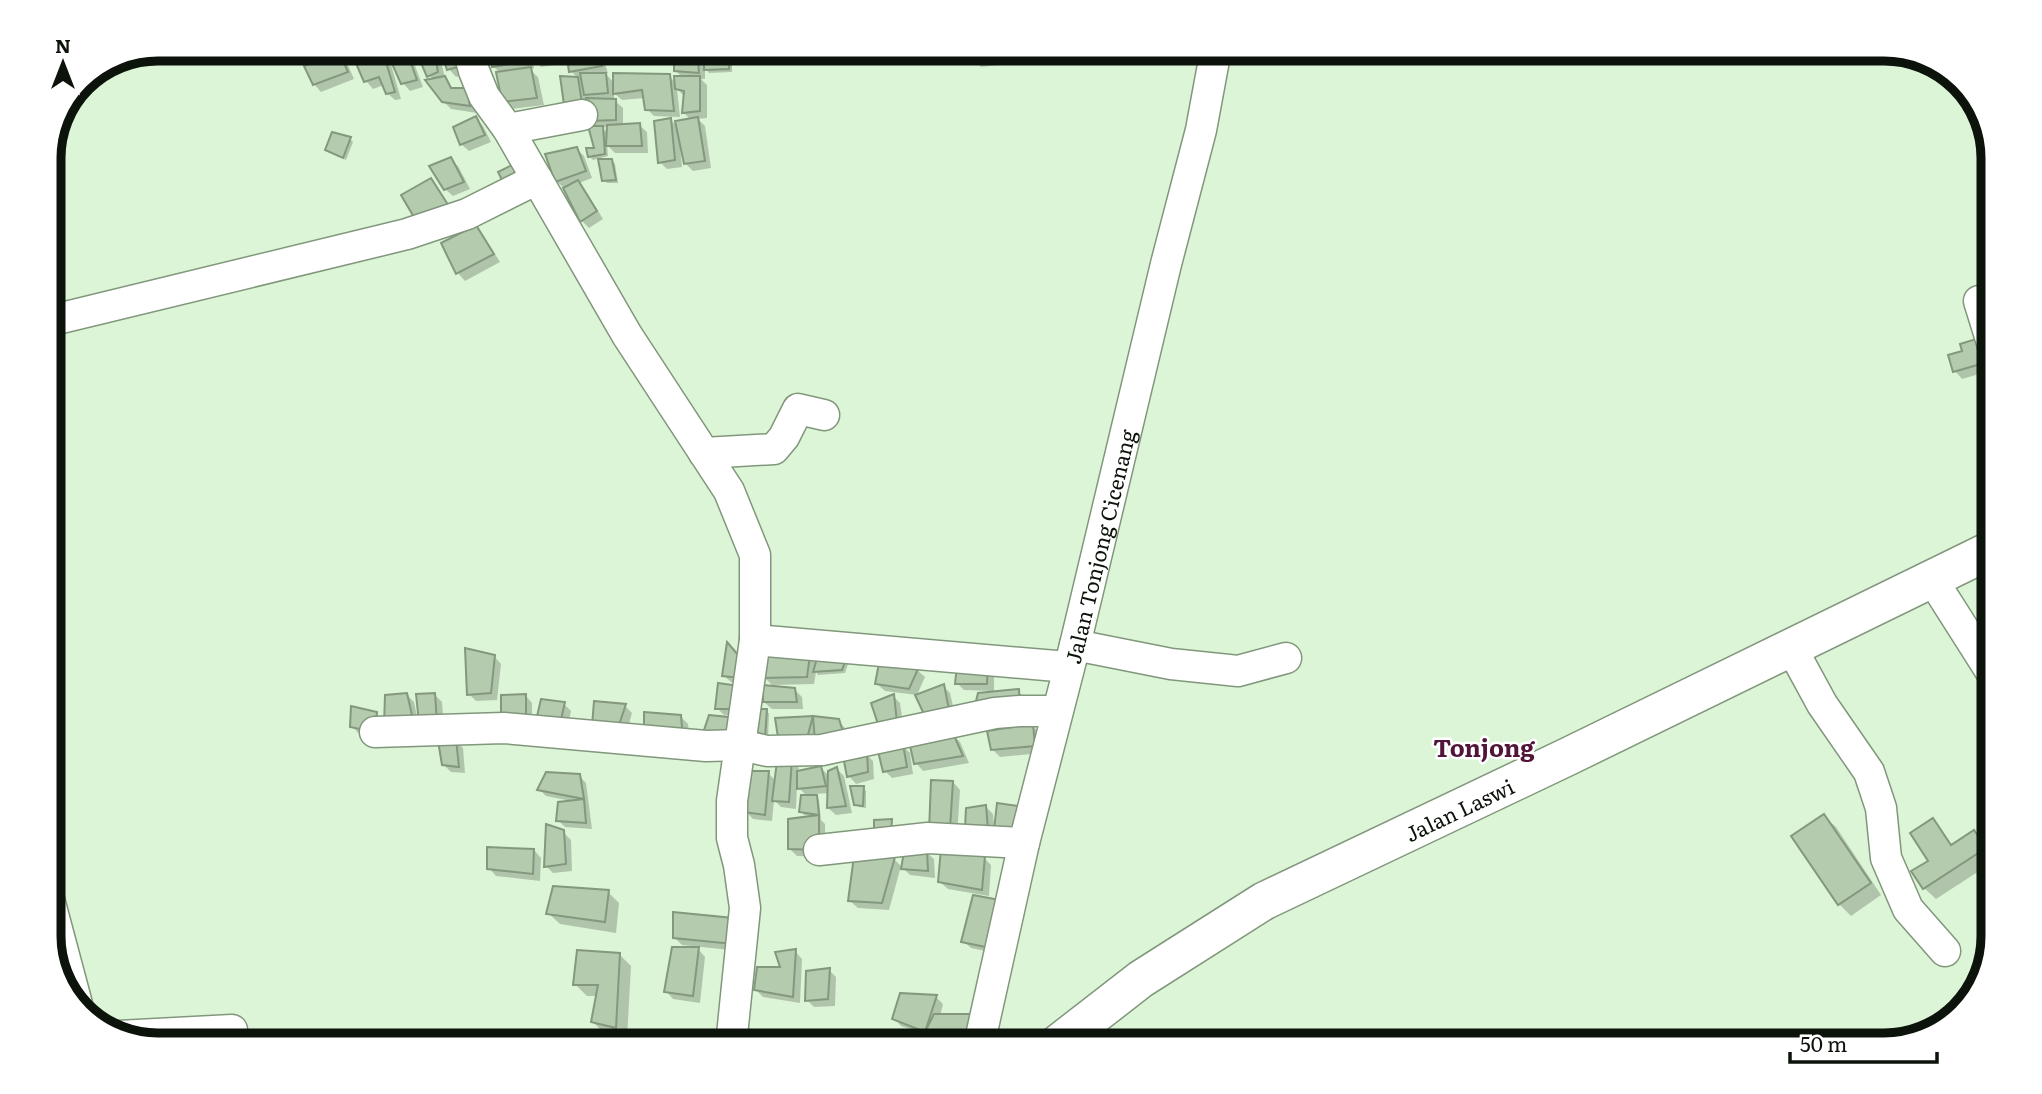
<svg xmlns="http://www.w3.org/2000/svg" width="2042" height="1094" viewBox="0 0 2042 1094" font-family="Literata,serif">
  <style>
    .shadow { fill: #0003; fill-rule: evenodd }
    .building { fill: #b4cbae; stroke: #83987d; stroke-width: 2 }
    .lines { fill: none; stroke-linecap: round; stroke-linejoin: round }
    .minor-casing { stroke: #81977c; stroke-width: 33 }
    .major-casing { stroke: #81977c; stroke-width: 40 }
    .minor { stroke: #fff; stroke-width: 30 }
    .major { stroke: #fff; stroke-width: 37 }
    .labels { text-anchor: middle; dominant-baseline: central; stroke-width: 5; stroke-linejoin: round; paint-order: stroke }
    .street-label { font-size: 21px; fill: #0c130a; stroke: #fff }
    .quarter-label { font-size: 24px; font-weight: bold; fill: #52153a; stroke: #fff }
    .rim { fill: none; stroke: #0c130a; stroke-width: 9 }
  </style>
  <rect width="100%" height="100%" fill="#ddf5d7"/>
  <g class="shadow">
    <polygon points="254,49 309,49 311,55 329,49 339,49 343,54 354,79 321,92 314,84 317,63 314,55 292,62 283,52 286,61 264,65 257,58"/>
    <polygon points="391,49 409,50 423,87 410,91 403,83 388,50"/>
    <polygon points="417,49 439,49 436,50 439,53 445,78 454,90 474,97 477,113 451,109 443,101"/>
    <polygon points="442,49 463,49 470,72 456,77 449,69"/>
    <path d="M 492,49 L 570,49 L 572,59 L 590,55 L 584,49 L 618,49 L 598,55 L 604,61 L 608,73 L 605,73 L 614,83 L 669,76 L 676,83 L 683,78 L 676,71 L 676,49 L 701,49 L 704,55 L 729,57 L 732,60 L 732,72 L 709,73 L 705,68 L 705,79 L 701,79 L 707,85 L 707,118 L 698,119 L 705,126 L 711,168 L 693,171 L 686,164 L 682,146 L 680,147 L 682,167 L 667,169 L 660,162 L 671,120 L 678,128 L 691,120 L 684,113 L 685,97 L 677,89 L 680,117 L 654,116 L 647,109 L 645,98 L 622,100 L 614,93 L 614,100 L 623,108 L 623,126 L 639,125 L 647,132 L 648,153 L 615,153 L 607,145 L 608,156 L 593,160 L 589,156 L 596,149 L 598,128 L 590,120 L 562,78 L 578,78 L 571,71 L 570,63 L 541,67 L 533,59 L 534,68 L 529,69 L 538,77 L 544,105 L 511,109 L 503,102 L 501,74 L 493,66 ZM 601,127 L 609,127 L 608,134 Z"/>
    <polygon points="972,49 1025,49 1025,62 981,67 974,60"/>
    <polygon points="383,54 390,61 401,99 395,100 387,93 384,85 373,89 366,81 357,62"/>
    <polygon points="476,118 483,126 491,142 469,151 461,144"/>
    <polygon points="350,139 353,142 346,160 327,150"/>
    <polygon points="577,149 584,156 592,178 579,183 585,190 603,219 589,228 582,221 564,188 556,181"/>
    <polygon points="450,159 458,166 470,189 453,196 445,189"/>
    <polygon points="611,160 615,164 618,183 607,183 604,180"/>
    <polygon points="476,227 483,235 500,262 465,281 458,273 443,243"/>
    <polygon points="1990,354 1993,370 1962,379 1955,371"/>
    <polygon points="728,646 748,685 731,682 723,675"/>
    <polygon points="494,656 501,664 497,700 476,701 469,694"/>
    <polygon points="809,656 817,664 845,661 848,664 845,673 818,675 816,672 814,684 772,685 765,678"/>
    <polygon points="994,669 994,693 1018,691 1026,699 994,693 993,691 964,690 957,683"/>
    <polygon points="917,670 925,677 917,695 885,691 877,684"/>
    <polygon points="719,685 744,715 724,715 717,708"/>
    <polygon points="943,686 950,693 957,723 939,733"/>
    <polygon points="794,689 802,697 803,709 772,709 764,702"/>
    <polygon points="407,695 414,702 420,731 382,739 359,734 352,726 376,713 385,723"/>
    <polygon points="435,695 442,702 444,731 418,720"/>
    <polygon points="525,695 532,703 532,730 503,719"/>
    <polygon points="893,696 900,703 904,731 881,729"/>
    <polygon points="564,704 571,711 566,734 537,724"/>
    <polygon points="625,706 632,713 625,738 601,733"/>
    <polygon points="766,710 769,714 768,740 760,742"/>
    <polygon points="680,716 688,724 689,734 645,732"/>
    <polygon points="813,718 838,721 845,728 850,742 824,748 777,720"/>
    <polygon points="1032,726 1040,733 1041,753 1000,757 993,750"/>
    <polygon points="953,735 960,742 969,763 923,771 916,763"/>
    <polygon points="456,741 463,748 465,773 451,772 443,764"/>
    <polygon points="903,746 910,753 913,774 892,778 885,771"/>
    <polygon points="866,754 873,761 874,779 856,784 849,776"/>
    <polygon points="792,761 799,768 798,773 821,768 830,777 837,769 844,776 852,813 836,815 828,808 829,793 814,794 819,800 821,820 825,824 825,857 797,856 790,849 814,816 804,815 801,811 808,797 797,786 796,809 781,807 774,800 772,821 753,819 745,811 768,773 776,781"/>
    <polygon points="579,776 586,783 592,829 565,827 558,820 571,801 546,796 539,789"/>
    <polygon points="953,782 960,790 957,836 938,839"/>
    <polygon points="863,788 866,791 866,808 859,807 855,804"/>
    <polygon points="986,807 993,814 995,837 975,834"/>
    <polygon points="1824,816 1836,827 1881,895 1851,916 1839,904 1793,836"/>
    <polygon points="1933,820 1953,846 1974,832 1993,855 1993,862 1936,899 1924,888 1930,861"/>
    <polygon points="563,832 571,840 572,871 553,873 546,866"/>
    <polygon points="534,850 541,858 540,881 496,876 489,868"/>
    <polygon points="926,852 934,859 935,878 910,875 901,866 889,910 858,908 850,901 894,859 903,868"/>
    <polygon points="984,858 991,865 989,896 948,889 940,882"/>
    <polygon points="608,892 619,903 616,933 560,924 548,913"/>
    <polygon points="974,897 994,953 971,948 963,941"/>
    <polygon points="675,914 740,951 682,945 674,937"/>
    <polygon points="698,949 705,957 700,1003 673,999 666,991"/>
    <polygon points="795,951 802,959 800,1003 763,997 756,990 783,969"/>
    <polygon points="619,954 631,966 627,1039 604,1033 593,1022 598,996 587,996 575,984"/>
    <polygon points="829,970 836,977 835,1006 814,1007 807,1000"/>
    <polygon points="936,997 943,1004 940,1016 974,1045 957,1045 901,1026 894,1018"/>
  </g>
  <g class="building">
    <polygon points="252,49 278,49 280,54 255,59"/>
    <polygon points="324,49 338,49 348,72 313,85 304,66 315,62 312,53"/>
    <polygon points="406,49 417,80 401,84 386,50"/>
    <polygon points="415,49 434,49 438,72 427,77"/>
    <polygon points="440,49 459,49 464,65 447,70"/>
    <polygon points="490,49 526,49 527,61 492,67"/>
    <polygon points="531,49 565,49 567,56 532,61"/>
    <polygon points="674,49 697,49 699,73 674,71"/>
    <polygon points="970,49 1018,49 1019,55 972,61"/>
    <polygon points="597,51 602,66 569,72 567,58"/>
    <polygon points="383,52 395,92 386,94 379,77 364,82 355,61"/>
    <polygon points="704,53 730,55 729,69 704,70"/>
    <polygon points="531,67 537,98 502,102 496,72"/>
    <polygon points="580,73 606,73 608,93 584,95"/>
    <polygon points="613,73 670,74 674,111 645,110 642,90 613,94"/>
    <polygon points="445,76 451,88 467,88 470,106 442,102 425,80"/>
    <polygon points="560,76 578,77 583,110 565,112"/>
    <polygon points="674,76 700,76 700,111 682,113 684,91 675,89"/>
    <polygon points="586,98 616,99 616,120 589,121"/>
    <polygon points="476,116 485,135 460,145 453,127"/>
    <polygon points="698,117 705,161 684,164 675,121"/>
    <polygon points="671,118 675,160 658,163 654,121"/>
    <polygon points="640,123 642,146 606,146 607,125"/>
    <polygon points="588,126 603,126 605,154 588,157 586,148 594,148"/>
    <polygon points="332,132 351,137 343,158 325,150"/>
    <polygon points="577,147 586,171 555,182 545,154"/>
    <polygon points="451,157 464,182 444,190 429,166"/>
    <polygon points="598,159 612,159 616,180 602,181"/>
    <polygon points="518,162 528,179 507,190 498,172"/>
    <polygon points="431,178 452,211 418,224 401,195"/>
    <polygon points="578,180 597,211 580,222 563,188"/>
    <polygon points="476,225 494,254 456,274 441,243"/>
    <polygon points="1976,339 1983,345 1988,362 1953,372 1948,355 1962,351 1960,344"/>
    <polygon points="727,642 745,663 741,678 722,676"/>
    <polygon points="465,648 495,655 491,693 467,695"/>
    <polygon points="767,650 810,655 807,677 763,678"/>
    <polygon points="818,655 846,659 842,670 813,672"/>
    <polygon points="988,660 987,684 955,684 957,665"/>
    <polygon points="879,663 918,669 909,689 875,684"/>
    <polygon points="718,683 740,686 737,709 715,709"/>
    <polygon points="944,684 950,715 930,727 915,695"/>
    <polygon points="763,685 795,688 797,702 763,702"/>
    <polygon points="1019,689 1020,711 974,709 978,693"/>
    <polygon points="407,693 414,724 384,725 385,695"/>
    <polygon points="435,693 437,724 419,723 416,694"/>
    <polygon points="526,694 526,723 501,720 501,695"/>
    <polygon points="894,694 897,723 880,730 871,703"/>
    <polygon points="541,699 565,702 559,728 535,725"/>
    <polygon points="594,701 626,704 617,731 592,726"/>
    <polygon points="351,706 377,712 375,732 350,727"/>
    <polygon points="756,709 767,709 765,737 755,740"/>
    <polygon points="644,712 681,715 682,728 644,733"/>
    <polygon points="709,715 738,718 734,737 702,736"/>
    <polygon points="813,716 839,719 844,735 815,742"/>
    <polygon points="813,716 806,742 779,744 775,718"/>
    <polygon points="1033,724 1035,746 991,750 987,731"/>
    <polygon points="953,733 963,756 914,764 909,741"/>
    <polygon points="456,739 459,767 442,765 438,741"/>
    <polygon points="903,744 907,767 883,772 877,747"/>
    <polygon points="867,752 868,772 847,777 843,756"/>
    <polygon points="792,759 789,802 772,801 777,761"/>
    <polygon points="821,766 826,786 797,789 797,771"/>
    <polygon points="837,767 846,806 827,808 828,771"/>
    <polygon points="747,771 769,771 765,815 743,812"/>
    <polygon points="546,772 580,774 584,799 537,790"/>
    <polygon points="931,780 953,781 950,829 929,832"/>
    <polygon points="850,786 864,786 863,806 854,805"/>
    <polygon points="801,795 817,795 819,815 799,812"/>
    <polygon points="584,799 586,823 556,821 558,802"/>
    <polygon points="997,803 1026,807 1016,832 994,830"/>
    <polygon points="986,805 988,830 965,828 966,808"/>
    <polygon points="1824,814 1871,883 1838,905 1791,836"/>
    <polygon points="819,815 819,850 788,849 788,819"/>
    <polygon points="1933,818 1951,845 1974,830 1986,848 1923,889 1911,871 1928,861 1910,833"/>
    <polygon points="892,819 891,836 874,837 874,820"/>
    <polygon points="546,824 564,830 566,864 544,867"/>
    <polygon points="905,846 927,850 928,871 901,869"/>
    <polygon points="487,847 534,849 533,874 487,869"/>
    <polygon points="941,849 985,856 982,890 938,882"/>
    <polygon points="854,856 895,857 882,903 848,901"/>
    <polygon points="553,886 609,890 605,922 546,914"/>
    <polygon points="973,895 1000,900 986,947 961,942"/>
    <polygon points="673,912 733,918 733,944 673,938"/>
    <polygon points="672,947 699,947 693,996 664,992"/>
    <polygon points="796,949 793,997 754,990 757,967 780,967 775,952"/>
    <polygon points="577,950 620,953 616,1028 591,1022 598,985 573,985"/>
    <polygon points="830,968 828,999 805,1001 806,971"/>
    <polygon points="900,993 937,995 925,1032 892,1019"/>
    <polygon points="934,1014 976,1014 964,1044 925,1032"/>
  </g>
  <g class="lines">
    <defs>
      <g id="minor">
        <polyline points="468,49 474,71 484,96 508,129 627,335 729,491 755,555 755,640 732,801 732,838 739,865 745,908 731,1045"/>
        <polyline points="508,129 582,115"/>
        <polyline points="1979,301 1993,346"/>
        <polyline points="49,321 407,234 467,214 537,179"/>
        <polyline points="704,453 774,449 784,437 798,409 824,415"/>
        <polyline points="1932,579 1993,675"/>
        <polyline points="755,640 1068,667"/>
        <polyline points="1075,645 1171,664 1238,671 1286,658"/>
        <polyline points="1791,647 1822,704 1869,772 1881,808 1886,858 1908,909 1945,951"/>
        <polyline points="375,732 504,728 706,746 741,745 767,751 822,750 995,713 1020,711 1057,711"/>
        <polyline points="819,850 928,838 1024,843"/>
        <polyline points="49,899 77,1004"/>
        <polyline points="118,1036 232,1030"/>
        <path id="s1" d="M 979,1045 L 1024,843 L 1075,645 L 1166,264 L 1201,130 L 1216,49"/>
      </g>
      <g id="major">
        <path id="s2" d="M 1056,1045 L 1141,979 L 1264,901 L 1569,756 L 1993,549"/>
      </g>
    </defs>
    <use href="#minor" class="minor-casing"/>
    <use href="#major" class="major-casing"/>
    <use href="#minor" class="minor"/>
    <use href="#major" class="major"/>
  </g>
  <g class="labels">
    <g class="street-label">
      <text stroke="none"><textPath href="#s1" startOffset="513">Jalan Tonjong Cicenang</textPath></text>
      <text stroke="none"><textPath href="#s2" startOffset="469">Jalan Laswi</textPath></text>
    </g>
    <g class="quarter-label">
      <text x="1484" y="746">Tonjong</text>
    </g>
  </g>
  <path d="M0 0H2042V1094H0ZM158 61H1884A97 97 0 0 1 1981 158V936A97 97 0 0 1 1884 1033H158A97 97 0 0 1 61 936V158A97 97 0 0 1 158 61Z" fill="#fff" fill-rule="evenodd"/>
  <path class="rim" d="M158 61H1884A97 97 0 0 1 1981 158V936A97 97 0 0 1 1884 1033H158A97 97 0 0 1 61 936V158A97 97 0 0 1 158 61Z"/>
  <g transform="translate(63 63)" stroke="#ffffff" stroke-width="5" paint-order="stroke">
  <path d="M0-5L12 26L0 18L-12 26Z" fill="#0c130a"/>
  <text y="-10" font-size="19" font-weight="bold" text-anchor="middle" fill="#0c130a">N</text>
  </g>
  <path d="M1790 1052v10h147v-10" fill="none" stroke="#0c130a" stroke-width="3.5"/>
  <text x="1800" y="1052" font-size="21" fill="#0c130a" stroke="#ffffff" stroke-width="5" paint-order="stroke">50 m</text>
</svg>
